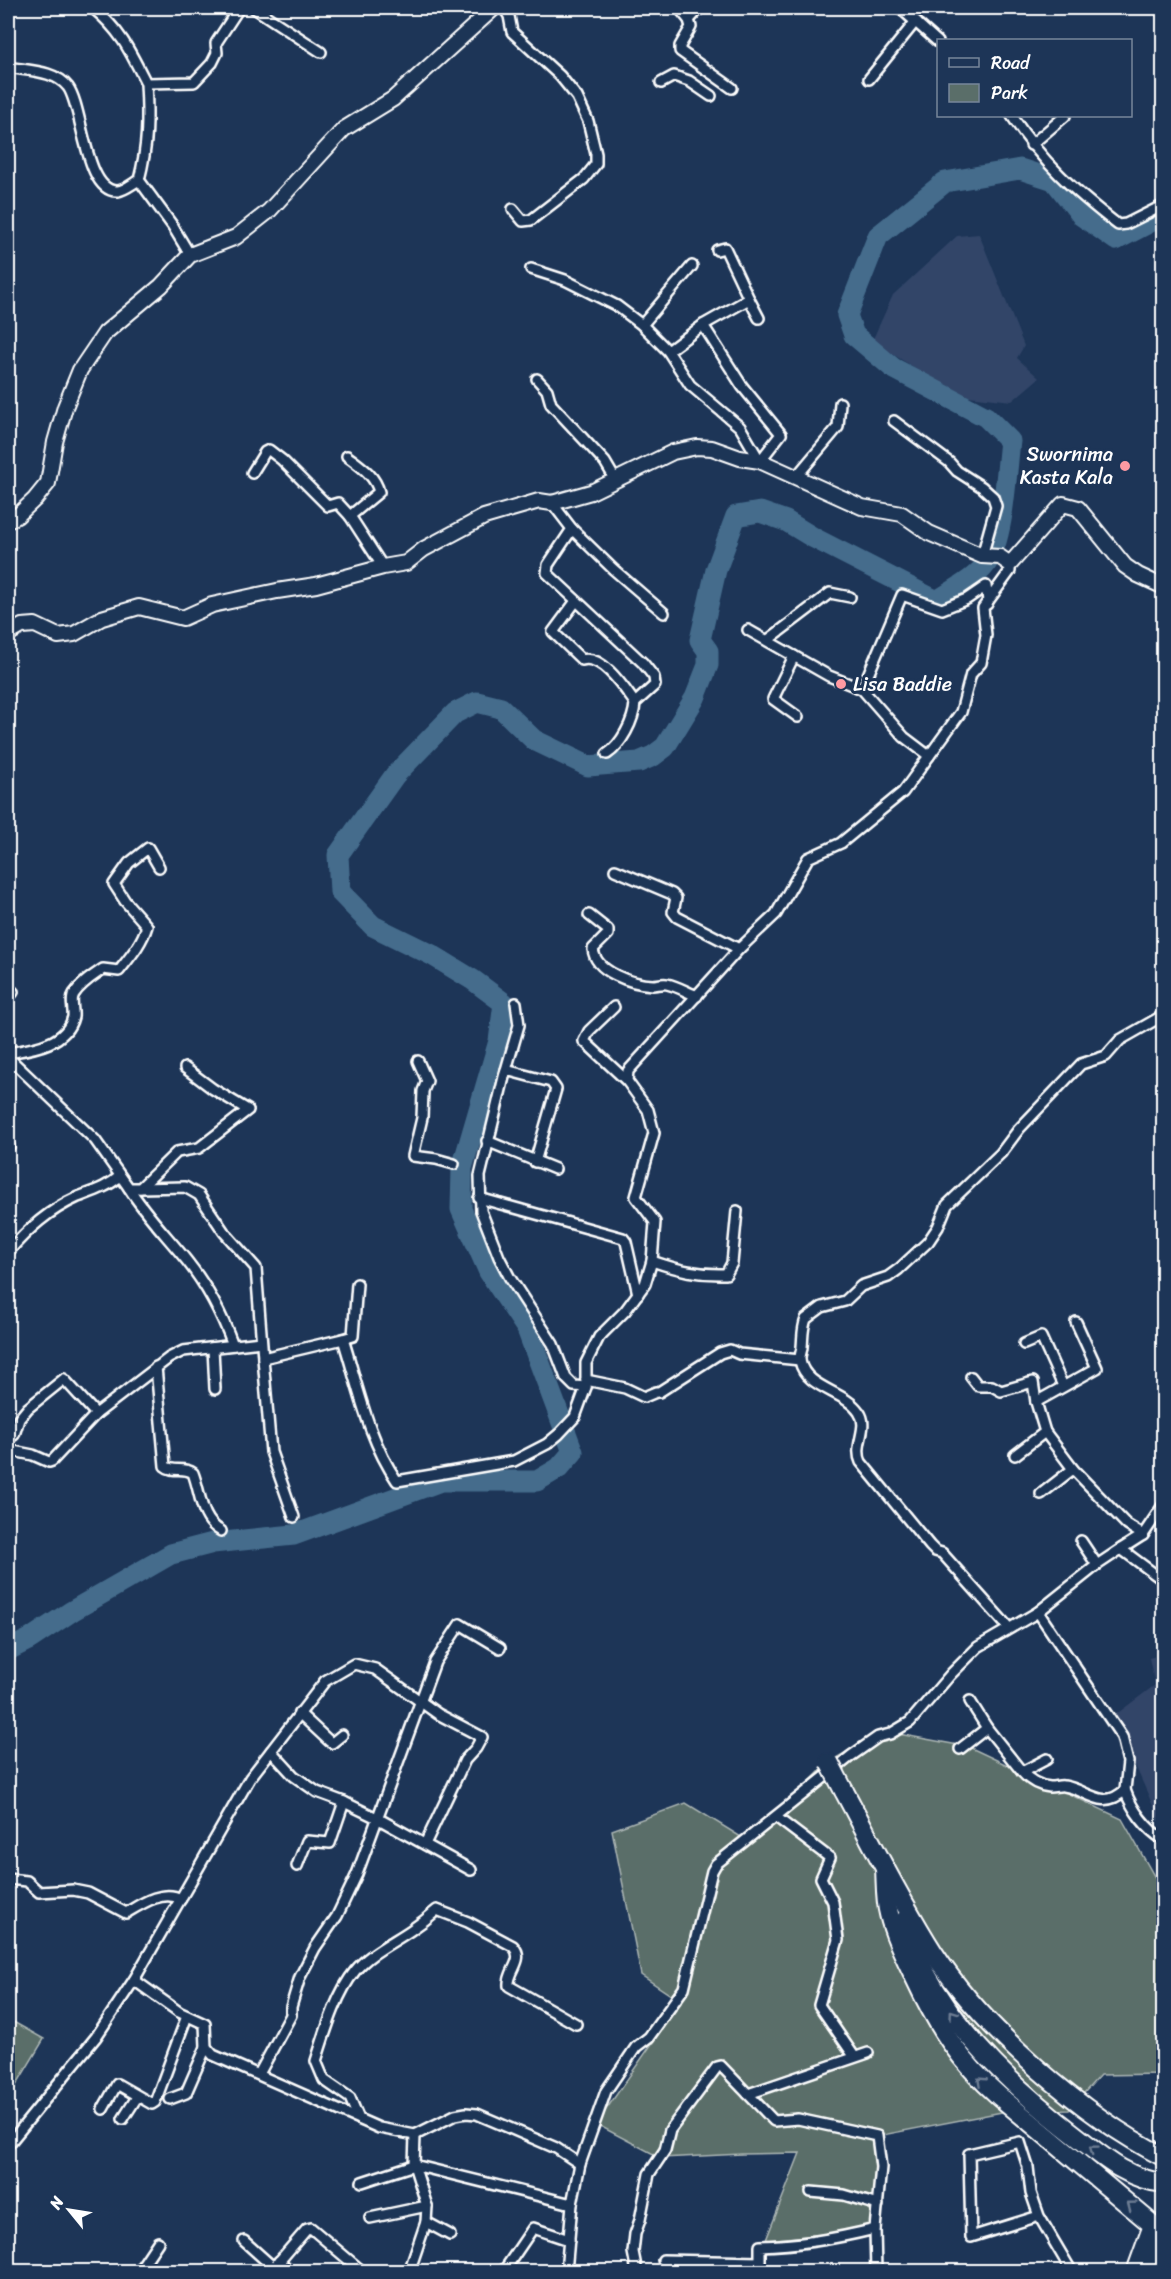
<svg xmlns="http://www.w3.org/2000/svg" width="1171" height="2279" viewBox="0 0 1171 2279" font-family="Sriracha,sans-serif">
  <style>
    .built { fill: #314568 }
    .green { fill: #5a6e69; stroke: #acb6b4; stroke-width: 1.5 }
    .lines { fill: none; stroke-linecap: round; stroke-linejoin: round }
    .river { stroke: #446c8c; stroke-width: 21 }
    .street-casing { stroke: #fff; stroke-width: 14 }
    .secondary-casing { stroke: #fff; stroke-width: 18 }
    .highway-casing { stroke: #fff; stroke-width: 22 }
    .street { stroke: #1d3557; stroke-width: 9 }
    .secondary { stroke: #1d3557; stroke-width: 14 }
    .highway { stroke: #1d3557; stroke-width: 18 }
    .highway-bridge-casing { stroke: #fff; stroke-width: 22; stroke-linecap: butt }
    .highway-bridge { stroke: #1d3557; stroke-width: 18 }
    .oneway { stroke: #6c7c92 }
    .poi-dot { fill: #ff9aa2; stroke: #1d3557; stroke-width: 2 }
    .labels { text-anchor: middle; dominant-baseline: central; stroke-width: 6; stroke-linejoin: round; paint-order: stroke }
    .poi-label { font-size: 20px; fill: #fff; stroke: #1d3557; text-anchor: end }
  </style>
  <rect width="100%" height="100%" fill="#1d3557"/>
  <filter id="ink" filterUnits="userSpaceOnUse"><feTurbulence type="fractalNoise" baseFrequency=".0167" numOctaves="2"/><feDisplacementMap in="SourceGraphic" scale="12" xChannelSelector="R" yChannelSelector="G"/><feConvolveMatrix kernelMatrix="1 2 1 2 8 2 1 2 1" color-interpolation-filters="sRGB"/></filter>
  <g filter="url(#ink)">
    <g class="built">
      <polygon points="979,234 1024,346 1017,358 1039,378 1012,401 968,396 932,379 872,341 893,295 957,236"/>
      <polygon points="1163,1654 1163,1826 1161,1824 1131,1756 1115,1715 1155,1685 1149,1658"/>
    </g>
    <g class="green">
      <polygon points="882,1731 969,1747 1122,1819 1163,1892 1163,2074 1100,2075 1069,2110 1002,2112 877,2136 875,2229 766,2240 800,2153 742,2154 661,2158 596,2124 681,2002 641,1975 612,1830 686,1803 749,1842 829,1762"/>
      <polygon points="8,2019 44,2039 8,2099"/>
    </g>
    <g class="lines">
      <path class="river" d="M 8,1650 L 30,1639 L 72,1611 L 171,1554 L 213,1543 L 294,1535 L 441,1481 L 537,1481 L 559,1468 L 573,1452 L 527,1329 L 489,1272 L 461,1209 L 462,1168 L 499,1041 L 504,1003 L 473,980 L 432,955 L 373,926 L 340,892 L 338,855 L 395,775 L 455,713 L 477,702 L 501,708 L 534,740 L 588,766 L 639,762 L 653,756 L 665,747 L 695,698 L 708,665 L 708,651 L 700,640 L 716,570 L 736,516 L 760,512 L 786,521 L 814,538 L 937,601 C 953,590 974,580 986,564 C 1004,540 1006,473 1010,441 L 986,417 L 893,368 L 854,335 L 847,315 L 878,236 L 945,182 L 1020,169 L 1054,180 L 1082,216 L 1116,240 L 1164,215"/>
      <defs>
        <g id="street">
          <path d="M 93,8 C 121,31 130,51 146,83 L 194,82 L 212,63 L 217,53 L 216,43 L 239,8"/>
          <polyline points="254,8 321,52"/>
          <polyline points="504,8 509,16 512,32 560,76 577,97 588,121 596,154 596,164 584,179 531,220 523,221 513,209"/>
          <polyline points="679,8 689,20 691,27 680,46 680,51 732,88"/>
          <polyline points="900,8 938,42"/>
          <polyline points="689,20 700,8"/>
          <path d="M 8,67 C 27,71 55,70 68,87 C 83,107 85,194 118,191 C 125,190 132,184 139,180 L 172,225 L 190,255"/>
          <polyline points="869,79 916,21"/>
          <polyline points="661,83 674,76 689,81 711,96"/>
          <path d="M 1012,116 C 1042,162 1074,191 1118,225 L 1126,224 L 1164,205"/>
          <polyline points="1031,145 1065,116"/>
          <path d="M 139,180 C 148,145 148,119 146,83"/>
          <polyline points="531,269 565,280 617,306 642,325 668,351 690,385 740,427 760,461 781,434 742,386 703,325 668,351"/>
          <polyline points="749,299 759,318"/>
          <polyline points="642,325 692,266"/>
          <polyline points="703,325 749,299 725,248 717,250"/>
          <polyline points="537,379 547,390 551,404 605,462 615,479"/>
          <polyline points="894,421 949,462 957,471 982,487 993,497 996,506 982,556"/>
          <path d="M 347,456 C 360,466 375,475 379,492 L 350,516 L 383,567"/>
          <polyline points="252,473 265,452 269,450 282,460 328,506 338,503 350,516"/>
          <polyline points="796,477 838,427 840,403"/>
          <path d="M 552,503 L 572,529 L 548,565 L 547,573 L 643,663 L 654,677 L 655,685 L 635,703 C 634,721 621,745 607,754"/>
          <polyline points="572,529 613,569 664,613"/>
          <path d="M 576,601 L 553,632 L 582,660 C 602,654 624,688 635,703"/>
          <polyline points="748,630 829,676 862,689 904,737 929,756"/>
          <polyline points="768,640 830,593 850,597"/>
          <polyline points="794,656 773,699 798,717"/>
          <polyline points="862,689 902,595 942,609 967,599 986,586 988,601 987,604"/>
          <polyline points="615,870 672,894 676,898 673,912 677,917 739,949"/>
          <path d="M 589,915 L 608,930 L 608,934 L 593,949 C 595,972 632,984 653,985 C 657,985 662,983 667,984 C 677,986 687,992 697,996"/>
          <polyline points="8,998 13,992"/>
          <polyline points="516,1003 519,1025 504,1077 480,1176 481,1211 499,1257 510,1278 553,1344 566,1378 574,1386 586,1387"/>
          <polyline points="614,1007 589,1031 584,1041 627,1081"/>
          <path d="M 8,1053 C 31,1049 66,1045 73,1017 C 74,1009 70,1000 74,994 C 81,983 93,976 103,969 L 119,971 C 130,957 142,943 147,926 L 125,901 L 114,884 L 129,863 L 148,848 L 159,867"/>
          <polyline points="8,1057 95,1140 129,1188 140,1188 177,1152 199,1148 248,1110 213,1089 185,1068"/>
          <polyline points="418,1061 427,1081 423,1091 422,1118 413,1156 436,1159 454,1164"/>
          <polyline points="506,1070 551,1082 556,1089 535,1162"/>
          <polyline points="487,1141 555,1169"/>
          <polyline points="8,1147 9,1146"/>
          <path d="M 129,1188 C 145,1214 168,1237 187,1261 C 207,1286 222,1315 233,1345"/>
          <polyline points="140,1188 185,1187 199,1195 224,1232 256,1268 263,1358 343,1339"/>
          <polyline points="479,1198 623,1238 626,1242 638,1294"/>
          <path d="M 8,1252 C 28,1229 49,1210 78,1197 C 94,1191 108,1187 120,1176"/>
          <path d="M 652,1261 C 678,1270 699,1275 726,1274 L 732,1263 L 737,1211"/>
          <path d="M 357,1284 L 353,1336 L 343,1339 C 358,1386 368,1439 397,1481 L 514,1461 L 547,1444 L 559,1434 L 575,1417 L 586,1387 L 586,1363 L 599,1337 L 625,1311 L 645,1284 L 652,1261 L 655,1222 L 636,1197 L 654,1133 L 648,1110 L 627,1081 L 628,1071 L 739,949 L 776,914 L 808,858 L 841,843 L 903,792 L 961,712 L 971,674 L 981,663 L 986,635 L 983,608 L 1010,571 L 1010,564"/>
          <polyline points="1024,1344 1041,1337 1063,1386"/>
          <polyline points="213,1348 215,1389"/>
          <polyline points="263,1358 271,1452 294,1517"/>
          <path d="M 156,1367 L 165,1466 C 173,1473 184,1466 193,1473 C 201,1493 200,1520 221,1531"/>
          <polyline points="971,1377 978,1386 992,1386 1001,1391 1033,1382 1036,1402"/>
          <polyline points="586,1380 625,1388 644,1397 656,1392 659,1392 720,1353 730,1350 739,1354 800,1360"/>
          <polyline points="1045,1432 1073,1469 1127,1525 1143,1535"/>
          <polyline points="14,1435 19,1419 28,1408 64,1379 96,1414"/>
          <polyline points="8,1450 33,1455 49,1462 52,1461 96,1414 169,1358 183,1351 261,1342"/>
          <polyline points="1015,1455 1045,1432 1036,1402 1097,1368 1076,1322"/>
          <polyline points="1041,1494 1073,1469"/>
          <polyline points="1081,1541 1097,1565"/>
          <polyline points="1121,1549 1143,1535 1164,1504"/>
          <path d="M 1009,1628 L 942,1553 L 935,1551 L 930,1546 L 861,1462 C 853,1445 870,1427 859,1412 C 844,1390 806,1389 800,1361 C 799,1356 802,1351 802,1347 C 803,1337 802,1329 806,1319 L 822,1307 L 845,1301 L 861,1286 L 888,1277 L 899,1269 L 928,1242 L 938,1227 L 947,1205 L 1001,1153 L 1019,1129 L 1081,1064 L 1106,1056 L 1120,1040 L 1164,1015"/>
          <polyline points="970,1701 987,1728 1022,1772 1047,1759"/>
          <polyline points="299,1713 329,1741 332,1743 342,1735"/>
          <polyline points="960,1749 987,1728"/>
          <polyline points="271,1751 294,1776 317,1792 344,1802 377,1818 471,1870"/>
          <path d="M 1022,1772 C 1029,1780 1039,1786 1050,1787 C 1055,1787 1060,1785 1064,1786 C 1087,1789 1102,1812 1125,1790 L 1128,1762 L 1122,1737 L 1038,1612"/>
          <path d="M 1125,1790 C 1132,1810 1146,1829 1164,1840"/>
          <polyline points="776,1817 830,1858 821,1878 833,1902 838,1940 819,2005 854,2056"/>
          <polyline points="297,1866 307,1841 330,1843 344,1802"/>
          <path d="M 8,1879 L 27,1881 L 39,1892 L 73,1890 L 88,1893 L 126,1913 C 141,1904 163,1889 181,1899"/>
          <polyline points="134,1980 179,2012 205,2024 206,2047 213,2055 379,2128 415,2135 455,2115 466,2113 477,2114 556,2148 580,2164 572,2204 566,2272"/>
          <polyline points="868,2053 748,2094 774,2121 798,2119 877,2136 881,2167 875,2229 876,2272"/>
          <polyline points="259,2074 291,2015 291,2007 300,1977 315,1948 337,1916 357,1874 435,1662 460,1624 500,1648"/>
          <polyline points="170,2099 186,2093 206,2047"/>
          <polyline points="103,2109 117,2084 152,2104 155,2102 187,2016"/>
          <polyline points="123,2119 137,2097"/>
          <path d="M 359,2119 L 350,2098 L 324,2080 L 316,2061 C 325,2033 336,1994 355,1971 C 370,1953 392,1943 411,1930 C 420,1924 429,1917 437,1910 L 468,1922 L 513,1946 C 526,1960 507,1971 509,1986 L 576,2024"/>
          <polyline points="8,2145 96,2037 134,1980 250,1778 325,1681 354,1664 375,1669 438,1714 482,1737 476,1748 465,1760 425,1844"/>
          <polyline points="580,2164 606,2091 636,2047 649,2037 684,1988 712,1871 716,1864 851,1756 878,1737 890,1734 910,1722 951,1674 978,1647 1038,1612 1097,1565 1121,1549 1164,1581"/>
          <polyline points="362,2182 414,2165 572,2204"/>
          <polyline points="811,2192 844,2195 878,2205"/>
          <polyline points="1039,2216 971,2237 969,2154 1020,2142 1028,2167 1031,2193 1039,2216 1072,2272"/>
          <polyline points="370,2218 427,2206"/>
          <polyline points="426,2222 450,2235"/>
          <polyline points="244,2241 273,2267"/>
          <path d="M 663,2260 L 760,2262 L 760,2246 C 801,2245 835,2239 875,2229"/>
          <polyline points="279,2261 291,2272"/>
          <polyline points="138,2272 158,2242"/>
          <polyline points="270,2272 307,2229 311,2228 363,2272"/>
          <polyline points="409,2272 426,2222 427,2206 414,2165 415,2135"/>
          <polyline points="503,2272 533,2228 569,2240"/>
          <polyline points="637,2272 633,2252 635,2234 640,2220 649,2174 665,2150 670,2130 717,2067 721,2066 748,2094"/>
        </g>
        <g id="secondary">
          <polyline points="8,521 17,516 35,499 48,483 55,442 65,407 80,370 105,333 161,286 190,255 236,237 269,211 344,129 393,99 494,8"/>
          <polyline points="8,634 22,626 35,625 58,636 74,634 102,618 139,607 183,618 212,605 277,591 316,585 383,567 406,563 424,549 484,517 539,501 552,503 591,492 673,452 697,447 712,448 740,458 760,461 862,507 902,514 929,533 982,556 1000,557 1010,564 1063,504 1078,508 1125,566 1138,575 1164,587"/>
        </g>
        <g id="highway">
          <path d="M 844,1791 C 873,1845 900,1900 933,1952 C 982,2028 1083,2116 1164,2157"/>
          <path d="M 885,1868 C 886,1883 885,1899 889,1914 C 894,1936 905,1957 915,1978 C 937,2025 959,2061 999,2096 L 1153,2225 L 1136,2272"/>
          <path d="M 905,1920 C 911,1937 917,1956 925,1972 C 961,2039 1020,2093 1080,2139 C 1104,2158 1131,2181 1164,2183"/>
          <polyline points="1146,2265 1164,2241"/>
          <polyline points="1161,2272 1164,2268"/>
        </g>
      </defs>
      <use href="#street" class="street-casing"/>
      <use href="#secondary" class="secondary-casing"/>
      <use href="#highway" class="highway-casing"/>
      <use href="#street" class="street"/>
      <use href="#secondary" class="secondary"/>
      <use href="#highway" class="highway"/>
      <defs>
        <polyline id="highway-bridge" points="829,1762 844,1791"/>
      </defs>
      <use href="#highway-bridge" class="highway-bridge-casing"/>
      <use href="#highway-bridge" class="highway-bridge"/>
    </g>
    <defs><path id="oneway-chevron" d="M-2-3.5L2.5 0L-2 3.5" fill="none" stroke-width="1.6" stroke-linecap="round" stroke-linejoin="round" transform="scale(1.5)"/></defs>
    <g class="oneway">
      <use href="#oneway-chevron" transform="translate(953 2014) rotate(-126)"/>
      <use href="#oneway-chevron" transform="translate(981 2081) rotate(-137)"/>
      <use href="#oneway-chevron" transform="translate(1093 2149) rotate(-143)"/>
      <use href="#oneway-chevron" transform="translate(1131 2205) rotate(-143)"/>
    </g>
  </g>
  <g class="poi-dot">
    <circle cx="1125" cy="466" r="6"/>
    <circle cx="841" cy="684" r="6"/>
  </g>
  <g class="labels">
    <g class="poi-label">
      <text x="1113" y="454">Swornima<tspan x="1113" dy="23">Kasta Kala</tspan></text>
      <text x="853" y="684" text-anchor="start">Lisa Baddie</text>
    </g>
  </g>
  <rect width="1171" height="2279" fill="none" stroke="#1d3557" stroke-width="30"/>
  <rect x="15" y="15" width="1141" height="2249" fill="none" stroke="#fff" stroke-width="2" filter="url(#ink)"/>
  <rect x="937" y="39" width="195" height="78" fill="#1d3557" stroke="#77869a" stroke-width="1.5"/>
  <rect x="949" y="58" width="30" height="9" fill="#1d3557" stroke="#77869a" stroke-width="1.5"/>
  <text x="991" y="69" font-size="18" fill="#ffffff">Road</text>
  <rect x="949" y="84" width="30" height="18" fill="#5a6e69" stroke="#77869a" stroke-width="1.5"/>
  <text x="991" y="99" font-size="18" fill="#ffffff">Park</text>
  <g transform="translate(69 2210) rotate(300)" stroke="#1d3557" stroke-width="4.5" paint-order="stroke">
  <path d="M0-4.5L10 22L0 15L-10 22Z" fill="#ffffff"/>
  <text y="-9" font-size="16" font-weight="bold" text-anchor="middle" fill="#ffffff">N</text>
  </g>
</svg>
